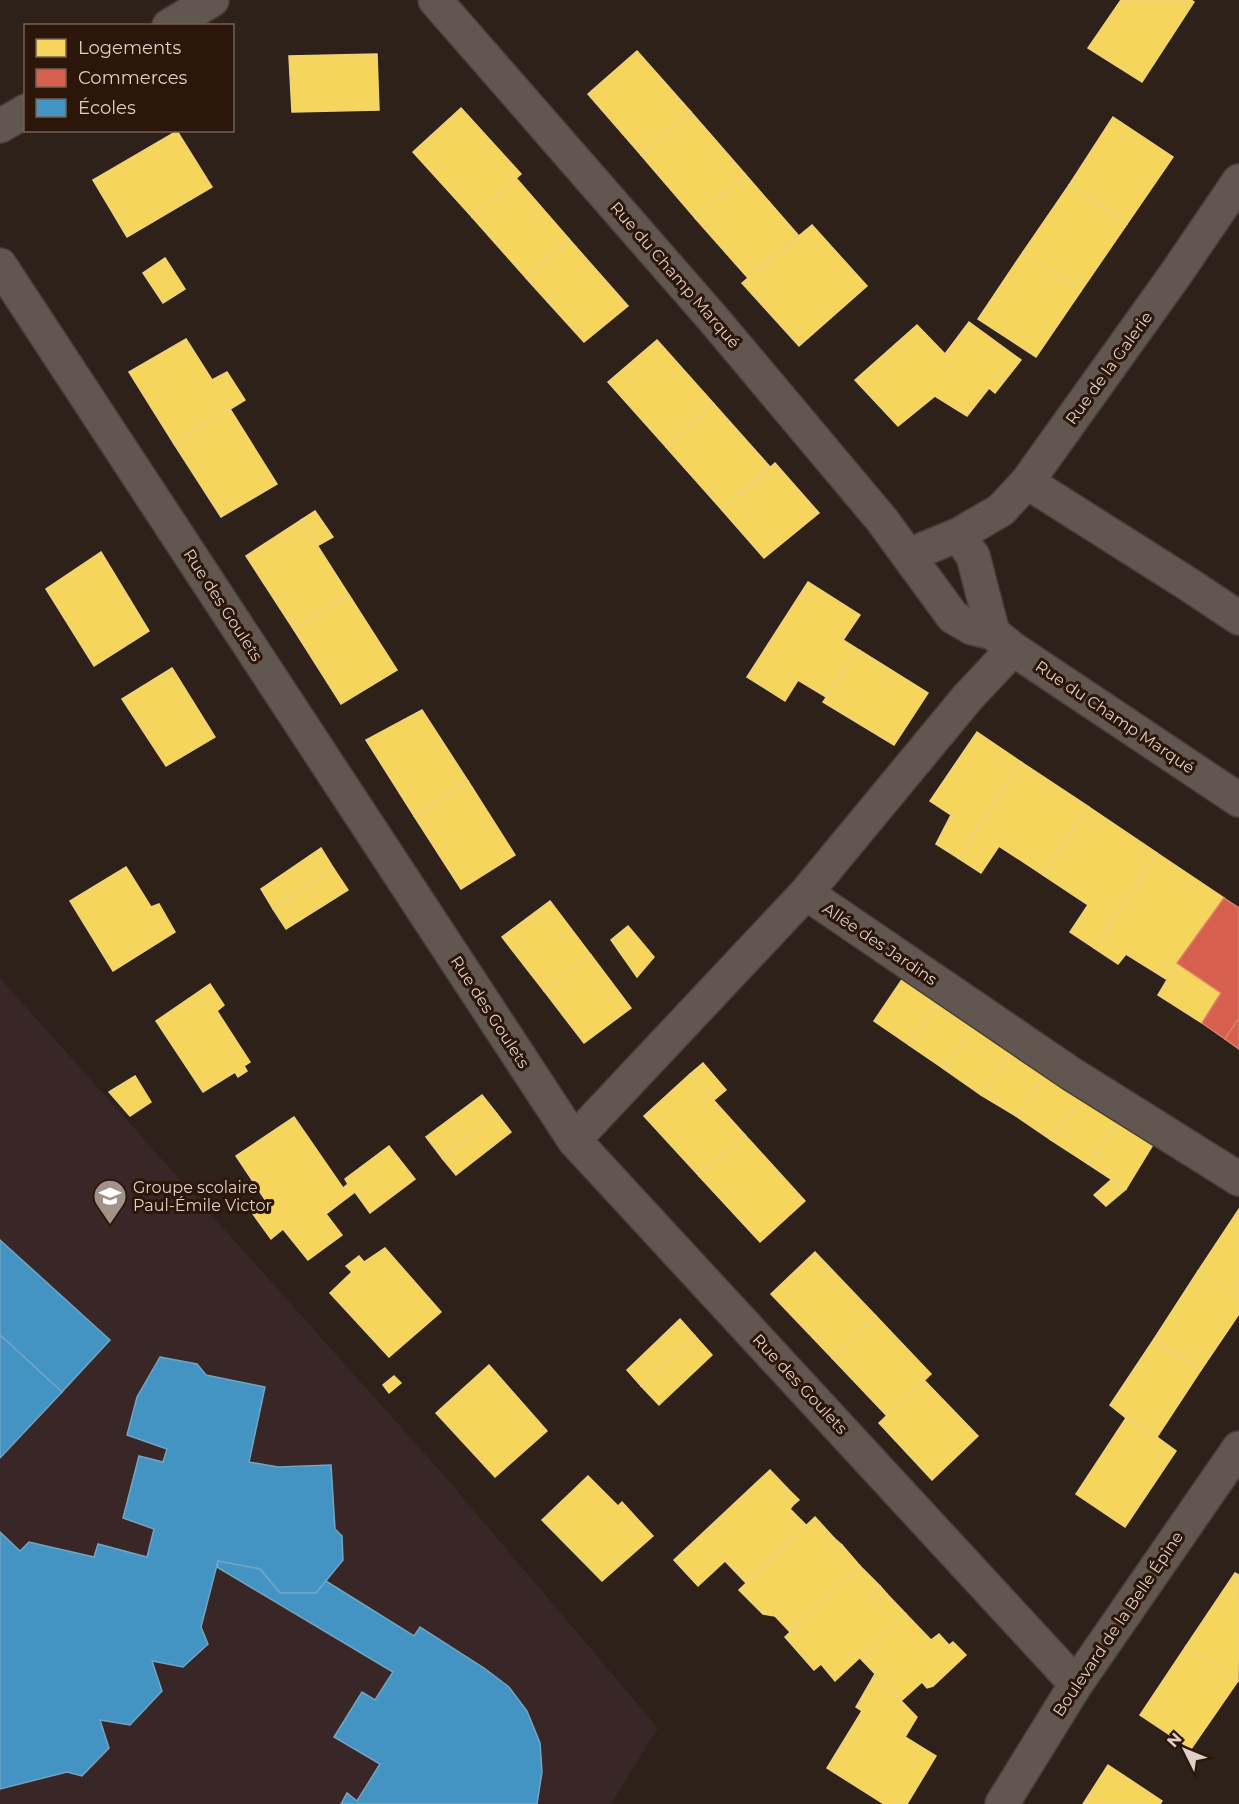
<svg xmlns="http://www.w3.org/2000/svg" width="1239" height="1804" viewBox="0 0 1239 1804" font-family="Montserrat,sans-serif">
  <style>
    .education { fill: #392626 }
    .homes { fill: #f6d55c; stroke: #efd37c; stroke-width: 1.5 }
    .shops { fill: #d6604d; stroke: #d98172; stroke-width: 1.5 }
    .schools { fill: #4393c3; stroke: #72a5c4; stroke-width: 1.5 }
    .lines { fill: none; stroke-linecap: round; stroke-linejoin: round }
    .minor-casing { stroke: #4a3e39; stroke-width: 36 }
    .tertiary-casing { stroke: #4a3e39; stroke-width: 36 }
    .minor { stroke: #615650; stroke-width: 33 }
    .tertiary { stroke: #615650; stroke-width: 33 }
    .labels { text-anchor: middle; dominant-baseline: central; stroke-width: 6; stroke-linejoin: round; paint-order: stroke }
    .street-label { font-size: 16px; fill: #dfcfc7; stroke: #2c1609 }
    .poi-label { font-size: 16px; fill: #dfcfc7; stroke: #2c1609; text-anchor: start }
  </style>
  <rect width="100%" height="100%" fill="#2e211a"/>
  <polygon class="education" points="0,978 441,1472 658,1728 611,1804 0,1804"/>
  <g class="homes">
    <polygon points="1121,0 1191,0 1194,2 1142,82 1088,48"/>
    <polygon points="637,51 691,112 641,155 588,94"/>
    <polygon points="377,54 379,110 292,112 289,56"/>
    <polygon points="461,108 521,174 472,217 413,152"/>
    <polygon points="691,112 745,174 695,218 641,155"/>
    <polygon points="1113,117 1173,157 1127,224 1069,185"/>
    <polygon points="177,131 212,187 127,237 93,180"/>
    <polygon points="745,174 798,235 748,278 695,218"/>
    <polygon points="516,178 569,239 526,278 472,217"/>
    <polygon points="1069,185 1127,224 1081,291 1023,252"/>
    <polygon points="812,225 867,286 799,346 742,283"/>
    <polygon points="569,239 628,306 584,342 526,278"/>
    <polygon points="1023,252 1081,291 1036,357 978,319"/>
    <polygon points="165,258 185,289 163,303 143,273"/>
    <polygon points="969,322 1021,360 995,393 989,388 967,416 935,396 898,426 855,380 917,325 945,354"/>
    <polygon points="186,339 212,380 227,372 245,400 174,444 129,372"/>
    <polygon points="657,340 714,404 666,447 608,382"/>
    <polygon points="714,404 770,467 722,510 666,447"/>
    <polygon points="230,409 277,484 221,517 174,444"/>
    <polygon points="775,463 819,513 764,558 722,510"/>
    <polygon points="315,511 333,537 317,546 301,520"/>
    <polygon points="301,520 349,595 294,630 246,556"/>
    <polygon points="101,552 149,631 94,666 46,589"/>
    <polygon points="808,582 860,615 843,640 859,650 826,697 798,680 785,701 747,677"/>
    <polygon points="349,595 397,670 341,704 294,630"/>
    <polygon points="859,650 928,693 894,745 823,702"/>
    <polygon points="172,668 215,737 166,766 122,699"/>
    <polygon points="422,710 468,781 414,816 366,740"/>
    <polygon points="977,732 1021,762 958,858 936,844 951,815 930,801"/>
    <polygon points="1021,762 1089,807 1043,875 999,846 981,873 958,858"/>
    <polygon points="468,781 515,855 461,889 414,816"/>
    <polygon points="1089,807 1157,853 1094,948 1070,932 1088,905 1043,875"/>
    <polygon points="321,848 334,869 273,909 261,889"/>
    <polygon points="1157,853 1224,898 1166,979 1126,954 1118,964 1094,948"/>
    <polygon points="126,867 151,907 159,904 175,932 113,971 70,901"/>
    <polygon points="334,869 348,890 286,929 273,909"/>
    <polygon points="550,901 591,955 544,991 502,937"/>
    <polygon points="628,926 654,957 637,977 611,940"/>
    <polygon points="591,955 631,1008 584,1043 544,991"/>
    <polygon points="1177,963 1221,993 1202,1023 1158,995"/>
    <polygon points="903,978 940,1001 909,1045 874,1021"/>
    <polygon points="210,984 224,1005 217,1011 250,1062 244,1066 247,1071 238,1077 235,1072 203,1092 156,1021"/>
    <polygon points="940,1001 975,1025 944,1069 909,1045"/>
    <polygon points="975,1025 1013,1050 981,1095 944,1069"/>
    <polygon points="1013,1050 1047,1073 1016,1116 981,1095"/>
    <polygon points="703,1063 726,1090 714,1100 690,1074"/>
    <polygon points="1047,1073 1083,1096 1051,1140 1016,1116"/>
    <polygon points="690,1074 745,1135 699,1176 644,1116"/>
    <polygon points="135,1076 151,1102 130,1116 109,1092"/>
    <polygon points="482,1095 497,1114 442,1158 426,1137"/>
    <polygon points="1083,1096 1119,1121 1088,1164 1051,1140"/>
    <polygon points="497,1114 511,1132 456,1175 442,1158"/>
    <polygon points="294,1117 343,1188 348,1184 345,1179 389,1146 415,1179 370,1213 355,1192 326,1214 342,1235 308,1260 283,1229 271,1239 253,1214 268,1204 236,1156"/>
    <polygon points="1119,1121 1154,1143 1126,1189 1088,1164"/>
    <polygon points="745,1135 805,1201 760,1242 699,1176"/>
    <polygon points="1111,1180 1126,1189 1106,1206 1094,1195"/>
    <polygon points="1239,1209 1239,1299 1198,1271"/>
    <polygon points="385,1248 441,1312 389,1357 330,1293 352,1272 346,1266 359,1256 364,1262"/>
    <polygon points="815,1252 876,1316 832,1358 771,1294"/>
    <polygon points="1198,1271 1239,1299 1239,1314 1201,1370 1154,1339"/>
    <polygon points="876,1316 931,1374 887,1416 832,1358"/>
    <polygon points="680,1319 695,1336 641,1386 627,1370"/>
    <polygon points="695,1336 712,1355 659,1405 641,1386"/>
    <polygon points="1154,1339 1201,1370 1157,1437 1126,1418 1110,1405"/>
    <polygon points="489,1365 547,1431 495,1477 436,1413"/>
    <polygon points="394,1376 401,1383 389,1393 383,1385"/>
    <polygon points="924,1380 978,1436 932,1480 879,1423"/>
    <polygon points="1126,1418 1157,1437 1176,1451 1125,1527 1076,1494"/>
    <polygon points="770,1470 787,1488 782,1493 793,1505 790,1509 806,1525 746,1583 725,1561 698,1586 674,1560"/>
    <polygon points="588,1476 618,1506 622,1502 653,1536 602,1581 542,1520"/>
    <polygon points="787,1488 799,1500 793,1505 782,1493"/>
    <polygon points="815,1517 834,1538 826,1546 833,1553 842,1545 860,1566 790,1632 775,1616 763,1614 739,1590"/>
    <polygon points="834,1538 842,1545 833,1553 826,1546"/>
    <polygon points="860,1566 880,1586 868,1598 875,1606 887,1594 906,1614 835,1681 821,1664 814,1670 785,1637"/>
    <polygon points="1235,1573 1239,1575 1238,1681 1186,1646"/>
    <polygon points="880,1586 887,1594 875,1606 868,1598"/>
    <polygon points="906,1614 931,1640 939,1634 949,1645 953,1642 966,1655 933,1686 927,1688 922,1682 901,1701 860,1658"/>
    <polygon points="1186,1646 1238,1681 1191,1749 1140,1715"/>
    <polygon points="875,1674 917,1717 905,1737 936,1756 907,1804 884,1804 827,1768 862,1711 856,1707"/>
    <polygon points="1108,1765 1162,1801 1160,1804 1083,1804"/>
  </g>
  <g class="shops">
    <polygon points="1224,898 1239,908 1239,1018 1225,1039 1202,1023 1221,993 1177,963"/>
    <polygon points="1239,1018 1239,1049 1225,1039"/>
  </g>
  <g class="schools">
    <polygon points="0,1240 110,1340 62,1392 0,1335"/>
    <polygon points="0,1335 62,1392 0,1458"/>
    <polygon points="160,1357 197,1364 206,1375 265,1387 249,1462 278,1467 331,1465 335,1529 342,1536 343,1560 316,1593 280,1593 260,1569 218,1561 201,1627 208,1644 183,1667 152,1661 162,1691 130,1725 100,1720 109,1748 82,1776 67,1772 0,1789 0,1532 20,1551 29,1542 94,1557 98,1544 147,1557 154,1529 123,1518 139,1456 163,1462 167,1449 127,1435 137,1397"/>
    <polygon points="218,1561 260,1569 280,1593 316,1593 326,1581 414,1636 420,1627 484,1668 509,1687 527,1711 540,1743 542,1772 537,1804 341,1804 347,1793 357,1801 380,1764 334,1737 362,1692 375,1700 393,1672 217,1567"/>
  </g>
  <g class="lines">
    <defs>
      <g id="minor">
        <polyline points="435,0 715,321 882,520 953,617 972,628 993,633 1013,649 1239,800"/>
        <polyline points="0,265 574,1140 1076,1684"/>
        <polyline points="1027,482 1188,584 1239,618"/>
        <polyline points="958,535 973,556 993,633"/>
        <polyline points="909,555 958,535 1001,510 1027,482 1175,275 1239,181"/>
        <polyline points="806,893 968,697 1013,649"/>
        <polyline points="574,1140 806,893 1070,1073 1239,1179"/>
      </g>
      <g id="tertiary">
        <polyline points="169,26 212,0"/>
        <polyline points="0,126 26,111"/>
        <polyline points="1002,1804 1076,1684 1239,1448"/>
      </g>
    </defs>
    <use href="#minor" class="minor-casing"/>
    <use href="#tertiary" class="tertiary-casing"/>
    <use href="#minor" class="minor"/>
    <use href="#tertiary" class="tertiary"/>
  </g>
  <defs>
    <symbol id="school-pin" viewBox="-11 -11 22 30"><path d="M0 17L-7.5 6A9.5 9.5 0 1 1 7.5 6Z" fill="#a1928a" stroke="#2c1609"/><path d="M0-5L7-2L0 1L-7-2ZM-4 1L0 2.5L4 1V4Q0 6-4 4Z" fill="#fff"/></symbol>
  </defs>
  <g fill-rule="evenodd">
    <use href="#school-pin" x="91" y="1177" width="38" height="52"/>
  </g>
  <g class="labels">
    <g class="street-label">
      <text transform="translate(675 275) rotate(49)">Rue du Champ Marqué</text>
      <text transform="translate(1109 368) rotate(-54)">Rue de la Galerie</text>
      <text transform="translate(223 605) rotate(57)">Rue des Goulets</text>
      <text transform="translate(1115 717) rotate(34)">Rue du Champ Marqué</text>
      <text transform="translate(880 944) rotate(34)">Allée des Jardins</text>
      <text transform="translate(490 1012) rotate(57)">Rue des Goulets</text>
      <text transform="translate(800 1384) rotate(47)">Rue des Goulets</text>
      <text transform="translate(1118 1624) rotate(-56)">Boulevard de la Belle Épine</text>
    </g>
    <g class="poi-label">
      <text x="133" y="1187">Groupe scolaire<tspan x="133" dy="18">Paul-Émile Victor</tspan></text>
    </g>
  </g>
  <rect x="24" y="24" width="210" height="108" fill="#2c1609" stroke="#746055" stroke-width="1.5"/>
  <rect x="36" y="39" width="30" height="18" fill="#f6d55c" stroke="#746055" stroke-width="1.5"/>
  <text x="78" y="54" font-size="18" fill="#dfcfc7">Logements</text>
  <rect x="36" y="69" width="30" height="18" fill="#d6604d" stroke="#746055" stroke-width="1.5"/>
  <text x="78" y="84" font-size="18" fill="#dfcfc7">Commerces</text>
  <rect x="36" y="99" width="30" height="18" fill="#4393c3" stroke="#746055" stroke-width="1.5"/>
  <text x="78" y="114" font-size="18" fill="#dfcfc7">Écoles</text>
  <g transform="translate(1185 1750) rotate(313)" stroke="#2c1609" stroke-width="4.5" paint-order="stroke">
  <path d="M0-4.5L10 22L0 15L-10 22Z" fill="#dfcfc7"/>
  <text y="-9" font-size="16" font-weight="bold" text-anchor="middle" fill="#dfcfc7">N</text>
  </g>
</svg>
